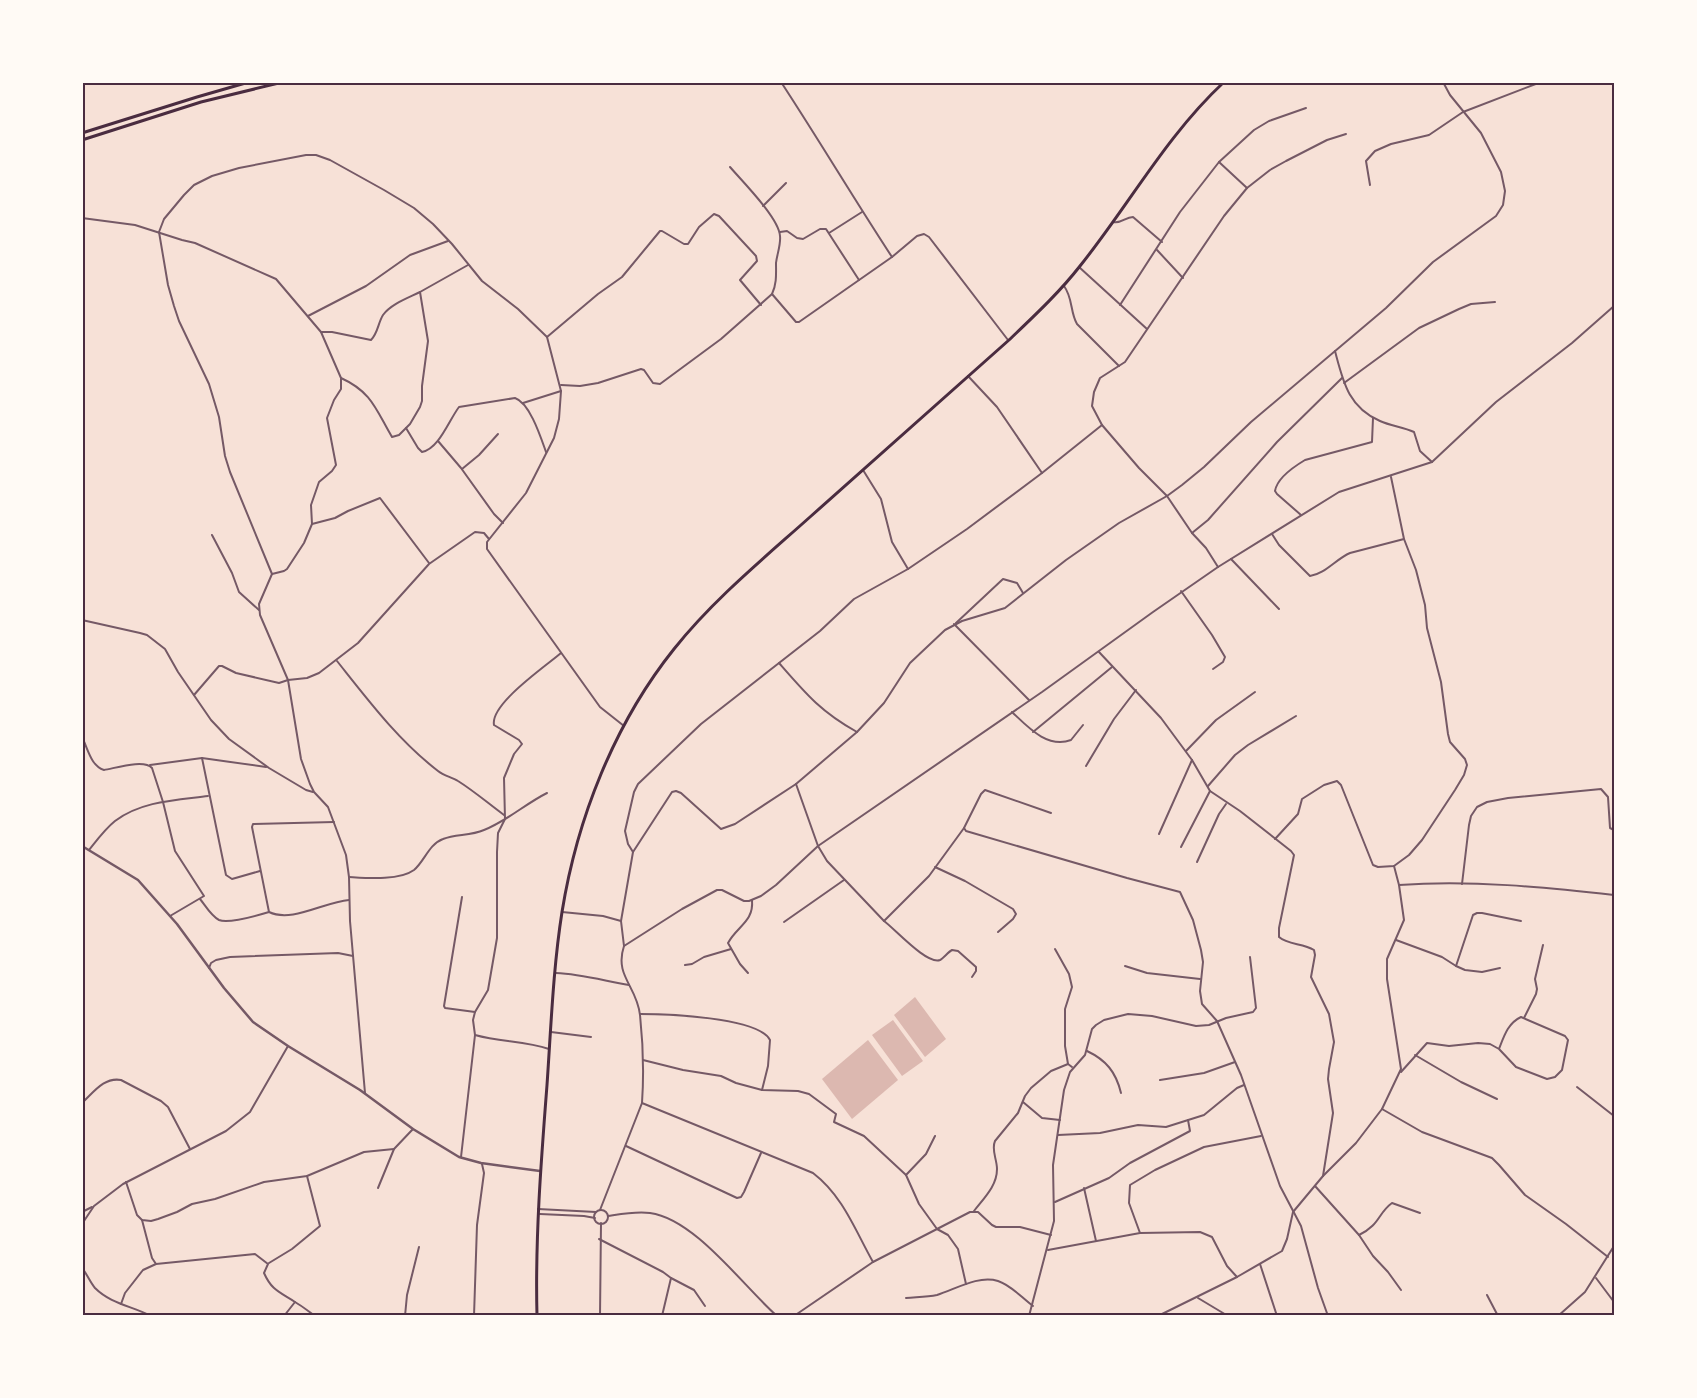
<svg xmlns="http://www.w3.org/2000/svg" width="1697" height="1398" viewBox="0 0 1697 1398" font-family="Barlow,sans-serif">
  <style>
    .water { fill: #dcb8b0 }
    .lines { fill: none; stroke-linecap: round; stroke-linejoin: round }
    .minor { stroke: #755966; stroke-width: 2 }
    .tertiary { stroke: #755966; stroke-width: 2.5 }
    .primary { stroke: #4a2c40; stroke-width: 3 }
    .trunk { stroke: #4a2c40; stroke-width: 3 }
    .neatline { fill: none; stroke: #4a2c40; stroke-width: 2 }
  </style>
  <rect width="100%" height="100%" fill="#f7e1d7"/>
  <g class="water">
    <polygon points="915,997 946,1039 925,1057 894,1015"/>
    <polygon points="893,1020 923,1061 902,1076 872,1035"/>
    <polygon points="868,1040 898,1080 852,1119 822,1079"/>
  </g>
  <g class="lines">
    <g class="minor">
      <path d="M 781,82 C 819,140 854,199 892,257"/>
      <polyline points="1219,162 1247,188"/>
      <polyline points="1370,185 1366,161 1375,151 1391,144 1429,135 1463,112 1541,82"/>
      <polyline points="763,206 786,183"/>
      <polyline points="82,218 135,225 182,240 195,243 276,279 321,332 341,378 341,389 334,400 327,418 336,465 332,471 319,482 311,505 312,524 304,543 287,569 284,571 272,574"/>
      <path d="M 1113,222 C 1122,224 1125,217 1133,217 L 1162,242"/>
      <polyline points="780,232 787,231 797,238 803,239 820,229 826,229 859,280"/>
      <polyline points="829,233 862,212"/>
      <polyline points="1157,250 1183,278"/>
      <polyline points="1079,267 1147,329"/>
      <path d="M 1064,286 C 1073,298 1070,312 1077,324 L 1119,366"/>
      <polyline points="772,294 796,322 799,322 892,257 917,236 924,234 929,237 1008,340"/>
      <polyline points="1120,305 1180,212 1219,162 1254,130 1269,121 1306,108"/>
      <polyline points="308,316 366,286 410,255 448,241"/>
      <path d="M 321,332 L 332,332 L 371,340 C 378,333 378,323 383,315 C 391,304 408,298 420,292"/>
      <polyline points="547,337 598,294 622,277 660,231 662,231 684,244 688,244 699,227 714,214 719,216 756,256 757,261 740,280 761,305"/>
      <path d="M 1335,351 C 1343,381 1348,407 1380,421 C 1391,426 1403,427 1414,432 L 1420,451 L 1432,462"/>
      <polyline points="968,376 997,407 1042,473"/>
      <path d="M 341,378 C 372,392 376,410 392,437 L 399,435 L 410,424 L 420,407 L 422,401 L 422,386 L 428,341 L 420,292 L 468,265"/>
      <polyline points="1344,383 1419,328 1459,309 1471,304 1495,302"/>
      <path d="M 561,385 L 580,386 L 598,383 L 641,369 L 644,370 L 653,383 L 660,384 L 721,339 L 772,294 C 777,284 776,273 776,263 C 777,254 781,245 780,236 C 779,218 742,181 730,167"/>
      <polyline points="523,403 561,391"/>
      <path d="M 406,428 L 418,448 L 422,452 C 439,449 449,420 459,407 L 515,398 C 530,403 541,438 546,452"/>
      <polyline points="438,441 461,468 494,514 503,523"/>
      <polyline points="462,469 479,455 498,434"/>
      <polyline points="863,470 881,499 892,542 908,569"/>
      <path d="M 1301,515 L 1277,494 L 1275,491 C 1277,478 1295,466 1305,460 L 1372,442 L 1373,418"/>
      <polyline points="312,524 335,518 348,511 380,498 429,563"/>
      <polyline points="1192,533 1208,520 1277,442 1342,378"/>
      <path d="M 1272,534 L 1279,545 L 1310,576 C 1325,574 1336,559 1350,553 L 1404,539"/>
      <polyline points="212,535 232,573 239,592 259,610"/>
      <polyline points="1231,559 1279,609"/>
      <polyline points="1218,567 1206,548 1192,533 1167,496 1139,468 1102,425 1092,406 1094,392 1100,378 1125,362 1224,216 1247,188 1270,170 1286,161 1327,140 1346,134"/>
      <polyline points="272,574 230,472 225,456 219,417 209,384 179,321 174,306 168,285 159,232 164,219 184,195 194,185 212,176 239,168 306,155 316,155 330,160 384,190 414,208 433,224 452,244 482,281 518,309 547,337 561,391 559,419 554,438 526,493 487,542 487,549 600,707 624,726"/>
      <polyline points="272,574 259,604 260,615 288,680 301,759 310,784 314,792 328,807 346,855 349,877 350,921 365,1093"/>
      <polyline points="1181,591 1212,635 1225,657 1223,662 1213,669"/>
      <polyline points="82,620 140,633 147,635 165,649 178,672 211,720 229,739 269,768 306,790 313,792"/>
      <polyline points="956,623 1003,579 1017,583 1023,593"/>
      <polyline points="954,624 1029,700"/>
      <path d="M 1099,652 L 1161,718 L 1192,760 L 1210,791 L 1240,811 L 1291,851 L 1294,855 L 1279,928 L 1279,937 C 1288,945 1303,943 1314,950 L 1315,955 L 1311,977 L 1329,1014 L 1334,1042 L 1329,1069 L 1328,1079 L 1333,1113 L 1323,1176"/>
      <path d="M 337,661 C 368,700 398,740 438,771 C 444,776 452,777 458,781 C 474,791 489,804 504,815"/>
      <path d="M 779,663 C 806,694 821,712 857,732"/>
      <polyline points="194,695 219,666 222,666 236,673 279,683 288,680 307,678 319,673 358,643 429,564 475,532 484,533 489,539"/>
      <path d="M 1012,712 C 1027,726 1047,749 1071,740 L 1083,725"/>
      <polyline points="1033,732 1112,667"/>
      <path d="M 82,737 C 88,749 91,766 104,770 C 116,768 144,759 152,768 L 163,802 L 175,851 L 204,896 L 170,916"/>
      <polyline points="1186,751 1216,720 1255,692"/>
      <polyline points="202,758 226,875 232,879 260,871"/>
      <polyline points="150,765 202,758 266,767"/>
      <polyline points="1086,766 1114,719 1136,690"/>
      <polyline points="796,784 818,846 827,861 884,921 929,876 964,828 966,831 1127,878 1180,892 1193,920 1201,950 1203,962 1200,991 1202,1004 1217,1021 1241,1075 1280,1186 1301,1226 1318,1288 1328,1316"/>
      <polyline points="1208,786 1235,755 1248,745 1296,716"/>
      <polyline points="964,828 981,794 985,790 1051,813"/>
      <polyline points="1159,834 1192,760"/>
      <polyline points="1275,839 1298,814 1302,799 1324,785 1337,781 1341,785 1373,865 1378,867 1394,866 1409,855 1422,840 1455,790 1464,775 1467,765 1465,759 1450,742 1448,734 1441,682 1427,628 1425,605 1416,570 1404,539 1391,477"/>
      <polyline points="1181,847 1210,791"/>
      <path d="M 89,850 C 97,840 105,829 115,821 C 141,801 177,800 208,796"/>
      <polyline points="633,852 672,792 676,791 681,793 721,829 735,824 796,784 857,732 884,703 910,663 945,630 962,621 1005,608 1066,560 1119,523 1167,496 1182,485 1204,467 1251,422 1386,308 1433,262 1496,216 1503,205 1505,191 1501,172 1481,133 1450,95 1443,82"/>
      <polyline points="1197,862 1219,814 1226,804"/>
      <polyline points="935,867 965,881 1013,909 1016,914 1013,919 998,932"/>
      <path d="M 349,877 C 366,878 399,881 414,870 C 424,862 429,844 443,839 C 456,834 470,836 484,830 C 507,821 525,804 547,793"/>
      <polyline points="1462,884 1469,825 1471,816 1477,807 1487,802 1508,798 1601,789 1608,797 1610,828 1614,830"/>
      <path d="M 1399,885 C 1471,880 1544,887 1614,895"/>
      <polyline points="462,897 444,1006 445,1008 475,1012"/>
      <path d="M 200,899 C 205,905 211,916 219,920 C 228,924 259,915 269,912 C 292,923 324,902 349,900"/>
      <polyline points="269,912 252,827 253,824 334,822"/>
      <polyline points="562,912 603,916 621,921"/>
      <path d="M 884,921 C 895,929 927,965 940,960 C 944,958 948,952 952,950 L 958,951 L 976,967 L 976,971 L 972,977"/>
      <polyline points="784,922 844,880"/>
      <polyline points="1396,940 1442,957 1456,966 1465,970 1482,972 1500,968"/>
      <polyline points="624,946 621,921 633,852 628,844 625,831 634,792 638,784 701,724 820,631 854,599 908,569 967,529 1042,473 1102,425"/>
      <polyline points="1055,949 1069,974 1072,987 1065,1009 1065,1046 1068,1064"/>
      <polyline points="685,965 692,964 704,957 731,949"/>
      <polyline points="1125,966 1147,973 1200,979"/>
      <polyline points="1456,966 1473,915 1477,913 1482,913 1521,921"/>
      <polyline points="209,968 211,963 216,960 230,957 338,953 353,956"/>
      <path d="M 556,973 C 581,974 605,981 629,985"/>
      <path d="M 748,973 L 740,964 L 728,943 C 737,926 754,922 752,900"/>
      <path d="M 640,1014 C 665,1014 758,1017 770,1040 L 768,1066 L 762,1090"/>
      <polyline points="1524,1018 1536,994 1537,989 1535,979 1543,945"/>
      <polyline points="551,1032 591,1037"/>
      <path d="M 475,1035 C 500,1042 525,1041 549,1049"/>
      <path d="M 1087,1051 C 1106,1060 1116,1072 1121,1093"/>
      <polyline points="1415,1055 1461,1082 1497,1099"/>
      <polyline points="643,1060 683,1070 721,1076 736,1083 762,1090 798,1091 809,1094 836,1114 834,1122 864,1136 906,1175"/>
      <path d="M 1401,1072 L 1427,1043 L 1449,1046 L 1478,1043 L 1490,1044 L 1499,1049 L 1516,1067 L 1547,1079 L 1555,1077 L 1562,1070 L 1568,1040 L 1565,1036 L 1521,1017 C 1508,1023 1504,1036 1499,1049"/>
      <polyline points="1160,1080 1204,1073 1235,1062"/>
      <polyline points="1577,1087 1614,1116"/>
      <polyline points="1023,1102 1042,1118 1060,1120"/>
      <path d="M 82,1103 C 94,1092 104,1077 121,1080 L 161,1101 L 168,1107 L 190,1149"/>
      <path d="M 642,1103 L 813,1173 C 843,1196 855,1230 873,1262"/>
      <polyline points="1382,1109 1422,1132 1492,1158 1499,1165 1525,1195 1566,1224 1608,1257"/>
      <polyline points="1058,1135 1100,1133 1138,1125 1166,1127 1204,1115 1237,1088 1244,1085"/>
      <polyline points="935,1136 926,1154 906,1175 919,1204 937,1229 948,1235 958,1249 966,1284"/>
      <polyline points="626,1146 737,1198 741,1197 744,1192 761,1153"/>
      <path d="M 461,1157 L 475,1035 L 473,1020 L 475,1012 L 488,990 L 497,938 L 497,852 L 498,833 L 505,819 L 504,778 L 514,754 L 522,744 L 519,740 L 494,725 C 490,704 546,666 561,653"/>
      <polyline points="126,1182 137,1215 142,1220 151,1221 158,1219 177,1212 192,1204 215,1199 264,1182 307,1176 364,1152 394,1149"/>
      <polyline points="1315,1186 1359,1235 1373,1256 1388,1272 1401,1290"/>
      <polyline points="378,1188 394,1149 413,1129"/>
      <polyline points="1084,1188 1096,1241"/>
      <polyline points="1055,1202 1109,1178 1130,1163 1190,1131 1188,1120"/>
      <polyline points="538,1209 596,1212"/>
      <path d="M 600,1210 L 642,1103 C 644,1074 643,1043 640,1015 C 637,986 614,976 624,946 L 682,909 L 717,890 L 722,890 L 744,901 L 749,901 L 761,896 L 776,885 L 818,846 L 1042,692 L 1153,612 L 1218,567 L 1339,492 L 1432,462 L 1496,402 L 1572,343 L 1614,306"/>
      <circle cx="601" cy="1217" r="7"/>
      <path d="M 974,1211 C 984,1198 997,1186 997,1169 C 997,1159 991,1150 995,1141 L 1018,1113 L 1025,1096 L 1031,1088 L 1051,1071 L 1068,1064 L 1072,1067"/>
      <polyline points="82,1212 92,1207"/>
      <polyline points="540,1214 584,1216 595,1218"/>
      <path d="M 608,1216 C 621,1214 636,1211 650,1213 C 695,1219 743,1286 777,1316"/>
      <path d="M 142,1220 L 152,1258 L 156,1264 L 255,1254 L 268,1264 L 264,1273 C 272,1291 280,1292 295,1302 C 302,1306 308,1311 315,1316"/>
      <polyline points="82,1224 94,1206 123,1184 226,1131 250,1112 288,1046"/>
      <polyline points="1140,1233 1129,1203 1130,1185 1155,1170 1204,1147 1261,1136"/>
      <path d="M 1359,1235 C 1380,1225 1378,1213 1392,1203 L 1420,1213"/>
      <polyline points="599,1239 663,1272 671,1278 662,1316"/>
      <polyline points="1048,1250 1140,1233 1200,1232 1212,1237 1227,1266 1237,1277"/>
      <polyline points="269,1263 292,1249 320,1226 307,1176"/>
      <polyline points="1260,1264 1277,1316"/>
      <path d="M 82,1268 C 87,1274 90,1282 95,1288 C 111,1304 132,1306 151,1316"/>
      <polyline points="671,1278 694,1290 705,1306"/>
      <polyline points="1596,1278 1614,1302"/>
      <polyline points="1487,1295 1498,1316"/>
      <path d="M 906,1298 C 917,1297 927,1297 937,1295 C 956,1289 978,1275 998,1281 C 1011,1285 1022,1298 1033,1306"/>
      <polyline points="1198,1298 1228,1316"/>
      <polyline points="121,1304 125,1293 143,1270 156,1264"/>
      <polyline points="284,1316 295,1302"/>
      <polyline points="405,1316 407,1295 419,1247"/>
      <polyline points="474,1316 477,1225 484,1173 482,1164"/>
      <polyline points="600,1316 601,1223"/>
      <polyline points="794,1316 873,1262 970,1212 978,1212 992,1225 996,1227 1020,1227 1051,1235"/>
      <polyline points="1029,1316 1054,1221 1053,1165 1064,1090 1070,1072 1085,1055 1092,1029 1096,1025 1104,1020 1128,1014 1152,1016 1196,1026 1209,1025 1226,1018 1253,1012 1256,1008 1250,957"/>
      <polyline points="1158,1316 1237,1277 1282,1251 1287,1239 1293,1212 1323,1176 1356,1143 1382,1109 1401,1069 1387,979 1387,959 1404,920 1399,885 1394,866"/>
      <polyline points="1558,1316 1585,1292 1614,1246"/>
    </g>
    <polyline class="tertiary" points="82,846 138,880 177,924 224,988 253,1022 288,1046 360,1090 413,1129 459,1157 481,1163 540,1171"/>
    <path class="primary" d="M 537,1316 C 535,1239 541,1162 547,1085 C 551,1028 553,969 562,912 C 577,819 614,724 674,649 C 713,600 763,559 810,517 C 876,458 942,399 1009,340 C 1033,317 1059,293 1080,266 C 1129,205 1166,136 1224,82"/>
    <g class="trunk">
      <polyline points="82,133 197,97 249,82"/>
      <polyline points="82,140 201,102 283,82"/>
    </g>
  </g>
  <rect width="1697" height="1398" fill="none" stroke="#fffaf5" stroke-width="168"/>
  <rect x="84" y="84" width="1529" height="1230" class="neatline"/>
</svg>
